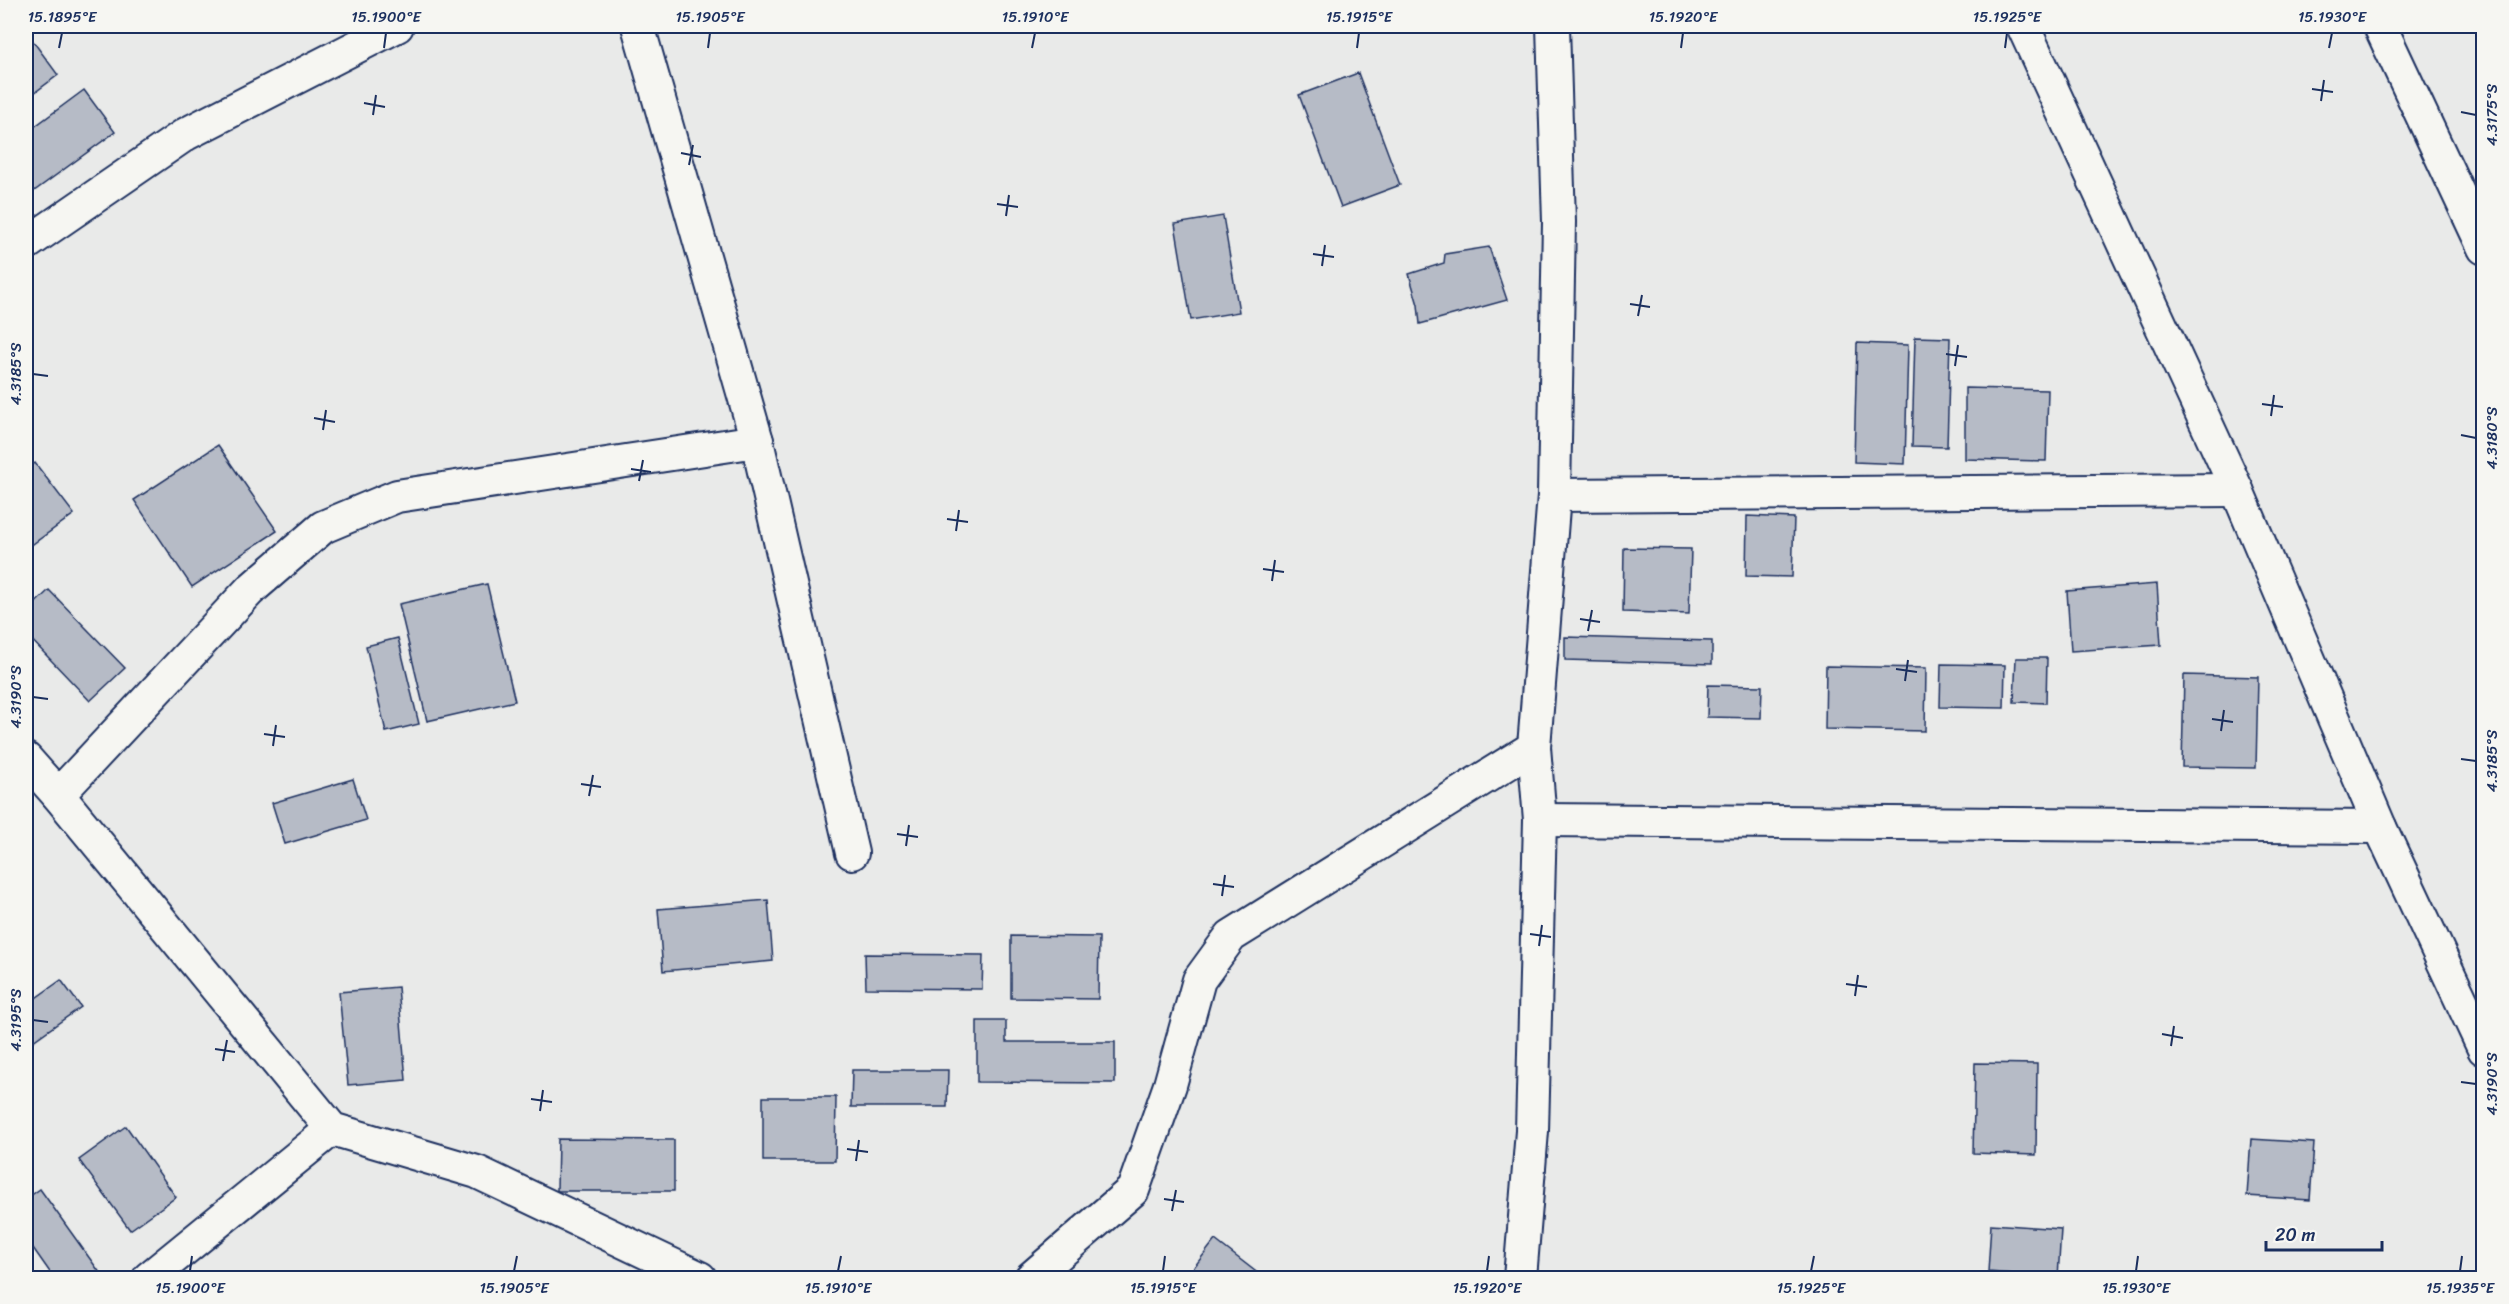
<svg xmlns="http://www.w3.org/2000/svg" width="2509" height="1304" viewBox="0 0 2509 1304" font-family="Sriracha,sans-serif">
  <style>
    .building { fill: #b6bbc6; stroke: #1b2f5e; stroke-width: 1.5 }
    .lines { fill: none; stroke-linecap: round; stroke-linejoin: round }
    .street-casing { stroke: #1b2f5e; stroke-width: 36 }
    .street { stroke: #f6f6f2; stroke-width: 32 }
    .ticks { fill: none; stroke: #1b2f5e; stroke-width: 2 }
    .neatline { fill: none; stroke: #1b2f5e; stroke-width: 2 }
    .ticks-label { font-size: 15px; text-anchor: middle; fill: #1b2f5e }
  </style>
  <rect width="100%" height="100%" fill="#e9eae9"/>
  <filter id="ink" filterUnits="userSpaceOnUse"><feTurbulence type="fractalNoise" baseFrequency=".0167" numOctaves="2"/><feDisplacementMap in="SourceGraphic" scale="12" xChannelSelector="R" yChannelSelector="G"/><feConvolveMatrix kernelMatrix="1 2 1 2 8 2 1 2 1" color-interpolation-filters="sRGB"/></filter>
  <g filter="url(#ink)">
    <g class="building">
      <polygon points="27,33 58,75 26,99 26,34"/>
      <polygon points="1358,73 1400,185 1341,207 1299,95"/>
      <polygon points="84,90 115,132 26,197 26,133"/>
      <polygon points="1223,216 1239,312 1191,320 1175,224"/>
      <polygon points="1489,247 1507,300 1420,324 1418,305 1409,274 1444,263 1445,254"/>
      <polygon points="1915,337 1950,338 1947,447 1912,446"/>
      <polygon points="1857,343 1908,345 1905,464 1854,462"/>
      <polygon points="1965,388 2048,390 2046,461 1965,459"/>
      <polygon points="218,445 277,531 192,587 134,500"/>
      <polygon points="35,463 74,514 26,549 26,470"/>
      <polygon points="1747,516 1794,518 1792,577 1746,576"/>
      <polygon points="1624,548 1691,549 1689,614 1623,612"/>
      <polygon points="487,584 515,701 427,721 399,604"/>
      <polygon points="2157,584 2161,645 2071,651 2067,591"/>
      <polygon points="49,590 125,668 90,701 26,634 26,612"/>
      <polygon points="1565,637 1712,641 1712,664 1565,660"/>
      <polygon points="398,638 419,724 386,732 366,646"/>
      <polygon points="2016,658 2047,658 2046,703 2014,702"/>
      <polygon points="1941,664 2005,665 2004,708 1940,707"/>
      <polygon points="1826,666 1926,668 1925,731 1825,729"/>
      <polygon points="2184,675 2258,677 2256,768 2182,767"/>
      <polygon points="1708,685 1762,686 1761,718 1707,717"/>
      <polygon points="353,779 366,820 285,844 272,803"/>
      <polygon points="768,900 773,961 663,971 658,909"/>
      <polygon points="1011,936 1099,937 1098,999 1011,998"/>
      <polygon points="865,954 983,955 982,989 866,988"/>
      <polygon points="61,980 81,1007 26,1046 26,1005"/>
      <polygon points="398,987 406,1080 348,1085 339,992"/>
      <polygon points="977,1021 1006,1021 1006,1042 1115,1042 1115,1083 977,1082"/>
      <polygon points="1975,1063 2037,1064 2036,1155 1973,1153"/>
      <polygon points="852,1070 948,1070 947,1107 851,1107"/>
      <polygon points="763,1097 836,1097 835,1161 763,1161"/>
      <polygon points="126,1126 176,1197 130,1230 79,1160"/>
      <polygon points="558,1139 674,1140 674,1191 557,1191"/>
      <polygon points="2251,1139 2314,1143 2310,1200 2247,1196"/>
      <polygon points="40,1189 103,1277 101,1278 54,1278 26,1238 26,1199"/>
      <polygon points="1991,1224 2061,1229 2058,1277 1988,1272"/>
      <polygon points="1215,1240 1264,1278 1201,1278 1191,1271"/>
    </g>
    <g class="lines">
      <defs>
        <g id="street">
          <polyline points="638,26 757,441 852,853"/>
          <polyline points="2023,26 2237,490 2380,827 2484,1049"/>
          <polyline points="2380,26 2484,248"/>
          <polyline points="26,244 186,134 397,26"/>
          <polyline points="1554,495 2237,490"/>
          <polyline points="26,759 58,795 332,1129 477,1172 700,1278"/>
          <polyline points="58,795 250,590 323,527 397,496 757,441"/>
          <polyline points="1540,820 2380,827"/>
          <polyline points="149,1278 332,1129"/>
          <polyline points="1031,1278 1133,1190 1170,1085 1199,980 1231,936 1534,747"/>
          <polyline points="1520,1278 1532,1131 1540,820 1534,747 1554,495 1559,222 1553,26"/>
        </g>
      </defs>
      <use href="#street" class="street-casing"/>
      <use href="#street" class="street"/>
    </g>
  </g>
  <path class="ticks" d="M 59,48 L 62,33M 384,48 L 386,33M 708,48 L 710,33M 1032,48 L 1035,33M 1357,48 L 1359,33M 1681,48 L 1683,33M 2005,48 L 2007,33M 2329,48 L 2332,33M 2312,89 L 2333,92M 2321,101 L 2324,80M 364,103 L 385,107M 2461,112 L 2476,115M 373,115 L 376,95M 681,153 L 701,157M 689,165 L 693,145M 997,204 L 1018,207M 1006,216 L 1009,195M 1313,254 L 1334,257M 1322,266 L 1325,245M 1630,304 L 1650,307M 1638,316 L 1642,295M 1946,354 L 1967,357M 1955,366 L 1958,345M 33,374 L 48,376M 2262,404 L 2283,407M 2271,416 L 2274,395M 314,418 L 335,422M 323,430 L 326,410M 2461,435 L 2476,438M 631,469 L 651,472M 639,481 L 643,460M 947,519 L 968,522M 956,531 L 959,510M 1263,569 L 1284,572M 1272,581 L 1275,560M 1580,619 L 1600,622M 1588,631 L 1592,610M 1896,669 L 1917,672M 1905,681 L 1908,660M 33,697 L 48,699M 2212,719 L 2233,722M 2221,731 L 2224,710M 264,734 L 285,737M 273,746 L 276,725M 2461,759 L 2476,761M 581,784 L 601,787M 589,796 L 593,775M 897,834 L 918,837M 906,846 L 909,825M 1213,884 L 1234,887M 1222,896 L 1225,875M 1530,934 L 1551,937M 1539,946 L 1542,925M 1846,984 L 1867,987M 1855,996 L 1858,975M 33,1020 L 48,1022M 2162,1034 L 2183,1038M 2171,1046 L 2174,1026M 215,1049 L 235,1052M 223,1061 L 227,1040M 2461,1082 L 2476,1084M 531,1099 L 552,1102M 540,1111 L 543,1090M 847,1149 L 868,1152M 856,1161 L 859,1140M 1164,1199 L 1184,1202M 1172,1211 L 1176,1190M 190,1271 L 192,1256M 514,1271 L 517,1256M 838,1271 L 841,1256M 1163,1271 L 1165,1256M 1487,1271 L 1489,1256M 1811,1271 L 1814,1256M 2136,1271 L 2138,1256M 2460,1271 L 2462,1256"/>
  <rect width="2509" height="1304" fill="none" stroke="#f6f6f2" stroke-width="66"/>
  <path d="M2266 1241v9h116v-9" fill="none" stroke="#1b2f5e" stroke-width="3"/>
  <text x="2275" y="1241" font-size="18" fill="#1b2f5e" stroke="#f6f6f2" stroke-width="4.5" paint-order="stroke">20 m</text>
  <rect x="33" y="33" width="2443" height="1238" class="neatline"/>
  <g class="ticks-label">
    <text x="62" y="22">15.1895°E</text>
    <text x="386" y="22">15.1900°E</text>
    <text x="710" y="22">15.1905°E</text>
    <text x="1035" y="22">15.1910°E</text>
    <text x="1359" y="22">15.1915°E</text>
    <text x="1683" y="22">15.1920°E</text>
    <text x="2007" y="22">15.1925°E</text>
    <text x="2332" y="22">15.1930°E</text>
    <text transform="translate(2492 115) rotate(-90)" y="5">4.3175°S</text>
    <text transform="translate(16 374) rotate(-90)" y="5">4.3185°S</text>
    <text transform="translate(2492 438) rotate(-90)" y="5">4.3180°S</text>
    <text transform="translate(16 697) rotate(-90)" y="5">4.3190°S</text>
    <text transform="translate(2492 761) rotate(-90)" y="5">4.3185°S</text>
    <text transform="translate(16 1020) rotate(-90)" y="5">4.3195°S</text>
    <text transform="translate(2492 1084) rotate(-90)" y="5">4.3190°S</text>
    <text x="190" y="1293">15.1900°E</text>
    <text x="514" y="1293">15.1905°E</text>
    <text x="838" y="1293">15.1910°E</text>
    <text x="1163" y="1293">15.1915°E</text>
    <text x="1487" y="1293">15.1920°E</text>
    <text x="1811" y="1293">15.1925°E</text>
    <text x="2136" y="1293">15.1930°E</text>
    <text x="2460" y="1293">15.1935°E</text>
  </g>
</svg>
